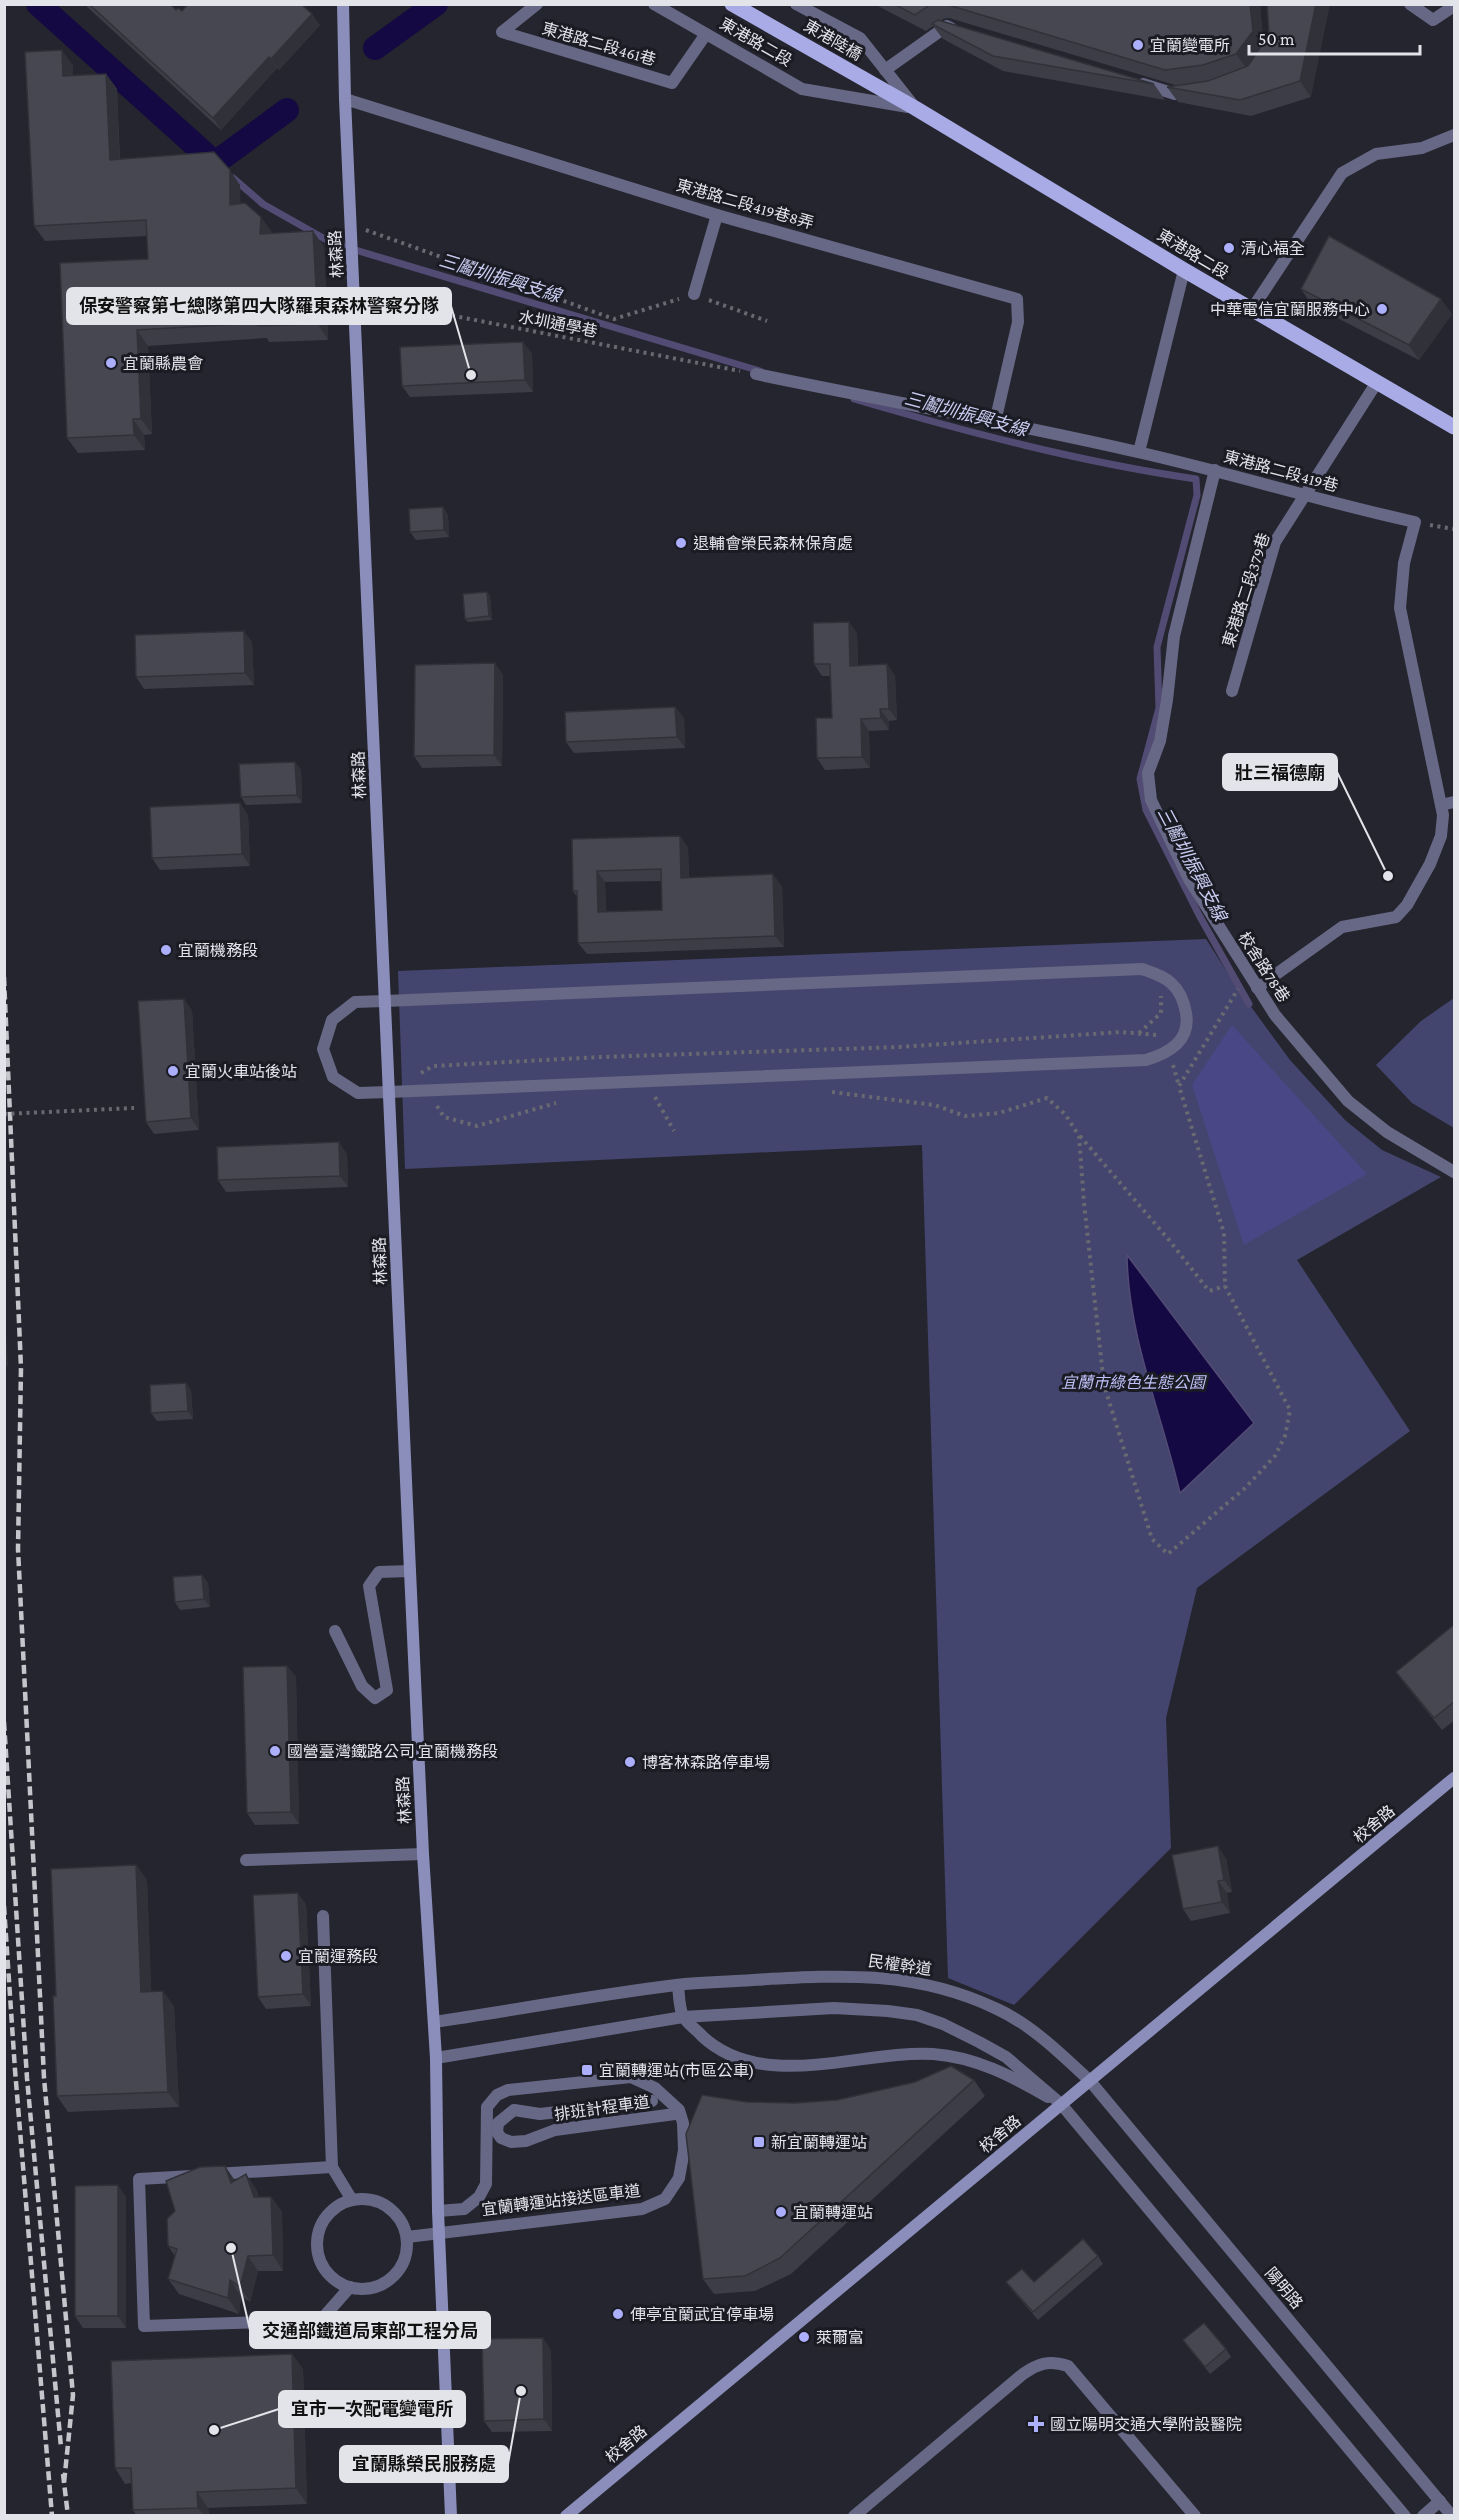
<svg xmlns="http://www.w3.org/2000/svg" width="1459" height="2520" viewBox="0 0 1459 2520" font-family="'Crimson Pro','Noto Sans TC',serif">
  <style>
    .green { fill: #44456e }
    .forest { fill: #494785 }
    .water { fill: #140942; stroke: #524b74; stroke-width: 1.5 }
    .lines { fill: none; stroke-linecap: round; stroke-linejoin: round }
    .stream { stroke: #524b74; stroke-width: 7 }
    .canal { stroke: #140942; stroke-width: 24 }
    .path { stroke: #686971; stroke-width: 4; stroke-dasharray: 3 4.5; stroke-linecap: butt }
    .lane { stroke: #676885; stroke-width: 12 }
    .street { stroke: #676885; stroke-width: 12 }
    .secondary { stroke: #8b8ebb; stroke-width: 12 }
    .primary { stroke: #a8abe6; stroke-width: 15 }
    .rail { stroke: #c5c6cc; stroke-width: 4.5; stroke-dasharray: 9 4.5; stroke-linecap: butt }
    .path-bridge { stroke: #686971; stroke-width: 4; stroke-dasharray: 3 4.5; stroke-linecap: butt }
    .wall { fill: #3c3d46; fill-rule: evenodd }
    .shaded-wall { fill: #313239 }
    .building { fill: #464751; stroke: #313239; stroke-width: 1.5; fill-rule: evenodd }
    .poi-dot { fill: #acaffb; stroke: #1b1b24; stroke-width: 2 }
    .labels { text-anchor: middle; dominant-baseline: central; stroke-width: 6; stroke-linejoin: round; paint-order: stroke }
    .street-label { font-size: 16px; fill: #e3e4ea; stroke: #1b1b24 }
    .poi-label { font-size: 16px; fill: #e3e4ea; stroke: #1b1b24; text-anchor: start }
    .park-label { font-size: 16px; font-style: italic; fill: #bec1f8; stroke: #1b1b24 }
    .water-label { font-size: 18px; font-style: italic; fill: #cacdf2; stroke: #1b1b24 }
    .leader { fill: none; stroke: #e3e4ea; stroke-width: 2 }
    .callout-dot { fill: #e3e4ea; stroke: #1b1b24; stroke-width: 2 }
    .callout { fill: #e3e4ea; stroke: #e3e4ea; stroke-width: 2 }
    .callout-label { font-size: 18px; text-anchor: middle; font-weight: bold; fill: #111 }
  </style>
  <rect width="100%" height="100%" fill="#24252e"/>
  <g class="green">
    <polygon points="1206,939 1238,989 1290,1060 1345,1120 1382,1150 1441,1177 1297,1260 1410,1431 1197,1588 1166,1718 1171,1848 1014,2005 948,1978 922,1145 405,1169 398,971"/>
    <polygon points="1454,998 1454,1128 1412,1103 1376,1065 1421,1021"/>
  </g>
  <polygon class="forest" points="1232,1025 1367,1174 1244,1245 1192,1085"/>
  <path class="water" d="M 1127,1255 L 1254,1423 L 1180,1493 C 1162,1414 1128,1337 1127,1255 Z"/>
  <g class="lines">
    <g class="stream">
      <polyline points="233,178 263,204 332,243 760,371"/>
      <path d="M 854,399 C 966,432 1080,462 1196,479 L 1197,495 L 1157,647 L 1159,708 L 1140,779 L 1146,810 L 1199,915 L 1249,1004"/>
    </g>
    <g class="canal">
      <polyline points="38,4 215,163 287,110"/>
      <polyline points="375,48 436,4"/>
    </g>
    <g class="path">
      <polyline points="366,230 614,319 679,299"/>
      <polyline points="371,300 740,371"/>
      <polyline points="709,300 767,321"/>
      <polyline points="1430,525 1454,529"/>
      <polyline points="1139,1033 1161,1013 1161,996"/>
      <polyline points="1173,1065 1179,1086"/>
      <polyline points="421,1073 433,1066 601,1057 899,1047 1121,1032 1157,1035"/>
      <polyline points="832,1092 934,1105 965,1116 999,1113 1047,1098 1065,1114 1079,1136 1084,1203 1104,1385 1152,1539 1168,1554 1245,1488 1275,1456 1285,1436 1290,1410 1225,1286 1224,1233 1179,1086 1238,989"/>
      <polyline points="655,1097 674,1131"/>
      <polyline points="437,1106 444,1117 477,1126 556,1103"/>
      <polyline points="1080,1136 1169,1240 1209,1291 1225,1286"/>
    </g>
    <g class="lane">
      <polyline points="537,4 502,32 672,83 706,34"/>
      <polyline points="1410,4 1433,20 1454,6"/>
      <polyline points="885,70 947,26 951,28"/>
      <polyline points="1143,84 1175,94 1187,92"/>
      <polyline points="345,99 717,215 1017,299 1018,322 995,422"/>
      <polyline points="694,294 717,215"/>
      <path d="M 756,374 C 885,401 1014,423 1142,453 C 1234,474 1323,502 1415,522 L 1404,563 L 1400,608 L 1443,815 L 1441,836 L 1430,864 L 1407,905 L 1396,917 L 1342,927 L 1257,988"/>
      <polyline points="1215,470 1174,636 1167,700 1160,741 1148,773 1151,800 1189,879 1275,1015 1348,1101 1387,1132 1454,1172"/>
      <polyline points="1232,691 1275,542 1377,382"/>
      <polyline points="1441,805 1454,802"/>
      <polyline points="385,1001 355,1002 332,1020 323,1049 333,1077 358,1093 389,1092"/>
      <polyline points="335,1631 362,1686 375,1698 387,1690 369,1586 379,1572 410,1571"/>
      <polyline points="246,1860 423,1854"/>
      <polyline points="323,1916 332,2167"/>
      <path d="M 678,1985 C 679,1994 679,2008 683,2016 C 686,2023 697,2030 702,2036 C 763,2093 860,2050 933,2054 C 975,2057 1012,2076 1048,2097"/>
      <polyline points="652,2101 540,2114 514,2110 498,2123 497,2132 501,2138 511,2142 526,2141 555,2130 675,2114"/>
      <polyline points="215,2174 332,2167 352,2200"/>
      <polyline points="192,2176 139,2179 144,2326 321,2320 350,2287"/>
      <circle cx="362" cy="2244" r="45"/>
      <polyline points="407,2237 642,2209 665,2199 679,2178 684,2150 683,2123 679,2110 655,2088 631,2077 508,2090 497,2095 487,2107 486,2184 479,2197 464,2209 438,2211"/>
      <path d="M 854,2516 L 1023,2374 C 1039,2363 1049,2360 1068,2366 L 1195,2516"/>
      <polyline points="1423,2516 1440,2501"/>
    </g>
    <g class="street">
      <polyline points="654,4 802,89 908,107"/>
      <polyline points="796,4 860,38 913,105"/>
      <polyline points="1252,309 1342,173 1376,154 1422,148 1454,135"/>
      <polyline points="1139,452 1184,270"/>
      <path d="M 385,1001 L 1142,969 C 1153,973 1164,976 1172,984 C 1180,991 1184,1002 1186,1013 C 1191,1041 1169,1053 1146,1060 L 389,1092"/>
      <path d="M 434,2022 C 515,2010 595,1995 676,1985 C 702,1982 728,1982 753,1980 C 840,1975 916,1970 997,2009 C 1032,2025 1062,2055 1090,2081 L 1452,2516"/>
      <polyline points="436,2058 683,2017 834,2008 888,2011 917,2015 943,2024 979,2042 1006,2057 1061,2104 1405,2516"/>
    </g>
    <g class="secondary">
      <polyline points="343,4 345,99 410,1571 423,1854 436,2058 438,2211 451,2516"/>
      <polyline points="566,2516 1454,1778"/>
    </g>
    <polyline class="primary" points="732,4 915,108 1184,270 1454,427"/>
    <g class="rail">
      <polyline points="4,977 21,1368 18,1549 29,1771 44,2078 73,2395 64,2483"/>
      <polyline points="4,1722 27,2078 61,2447"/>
      <polyline points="4,1906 15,2070 52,2516"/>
      <polyline points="63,2474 68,2516"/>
    </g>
    <polyline class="path-bridge" points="4,1114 134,1108"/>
  </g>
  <g class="wall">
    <polygon points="84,4 170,4 176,10 182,11 320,25 279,70 277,68 221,130"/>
    <polygon points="874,4 1260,4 1263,43 1269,34 1311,97 1251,116 1178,102 1167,87 1175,85 949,18 943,19 941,21 1154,84 1165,100 1003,71 943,39 933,26 926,31"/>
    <polygon points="73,65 73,75 106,74 117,89 120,159 240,185 240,203 272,232 272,234 313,231 324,247 328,340 269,342 267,338 148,346 152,434 144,435 145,450 78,453 67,438 148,259 147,236 45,241 34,226"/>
    <polygon points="1301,289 1452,314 1419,360 1312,305"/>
    <polygon points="532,353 533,392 410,397 402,386"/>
    <polygon points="443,507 448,515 449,537 416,540 410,532"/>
    <polygon points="487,592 490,596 492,620 468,622 465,619"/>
    <polygon points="857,633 858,665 887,664 895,676 897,720 889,721 889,730 869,731 870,768 825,770 817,758 832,718 831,676 822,676 814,664"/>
    <polygon points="252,642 254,685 144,689 136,677"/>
    <polygon points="503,675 502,766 422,768 414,756"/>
    <polygon points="675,707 684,718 685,748 574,753 566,742"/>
    <polygon points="295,762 301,770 302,803 246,805 241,797"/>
    <polygon points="240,803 248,815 250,866 160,870 152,858"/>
    <path d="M 680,836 L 688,848 L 689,878 L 782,886 L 784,947 L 587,954 L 578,943 L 577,897 L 573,891 L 572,839 ZM 661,881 L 662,910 L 606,912 L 605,882 Z"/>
    <polygon points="184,999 192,1011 199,1130 154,1134 146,1122"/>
    <polygon points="347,1154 348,1187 226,1192 218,1180"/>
    <polygon points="186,1383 191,1390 193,1419 157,1421 151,1413"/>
    <polygon points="202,1575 208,1583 210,1607 180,1610 175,1602"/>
    <polygon points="1455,1624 1455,1720 1442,1730 1404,1683 1396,1672"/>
    <polygon points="287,1666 296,1677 299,1824 255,1825 247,1813"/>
    <polygon points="1226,1858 1232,1892 1227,1893 1230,1913 1191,1921 1183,1909"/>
    <polygon points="136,1865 147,1880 151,1991 174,2006 179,2107 68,2112 57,2096 56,1996"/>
    <polygon points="306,1904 311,2006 266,2009 258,1997"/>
    <polygon points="974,2080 985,2096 791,2274 755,2291 714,2294 703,2279 747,2102 795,2103 837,2100"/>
    <polygon points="225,2166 235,2181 246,2174 256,2189 259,2197 271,2197 282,2212 283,2271 258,2271 250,2302 241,2296 239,2314 179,2294 168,2279 175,2256 168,2246"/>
    <polygon points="126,2197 126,2328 83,2328 75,2316"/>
    <polygon points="1098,2256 1103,2264 1038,2320 1012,2290 1006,2282 1034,2282"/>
    <polygon points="1183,2340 1226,2349 1231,2357 1210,2374"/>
    <polygon points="551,2350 552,2431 492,2432 484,2421"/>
    <polygon points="292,2354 303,2369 307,2504 208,2508 209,2516 137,2516 133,2510 132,2483 125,2484 115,2468"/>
  </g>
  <g class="shaded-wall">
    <polygon points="1250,4 1260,4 1264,47 1247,69 1236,54"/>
    <polygon points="1316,4 1330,4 1311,97 1300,81"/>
    <polygon points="312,14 320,25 279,70 271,59"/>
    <polygon points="62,50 73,65 73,91 63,76"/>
    <polygon points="269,57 277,68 221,130 213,118"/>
    <polygon points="106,74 117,89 120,175 110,160"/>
    <polygon points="230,170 240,185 241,220 230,205"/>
    <polygon points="261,217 272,232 271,250 260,234"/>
    <polygon points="313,231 324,247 328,340 318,324"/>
    <polygon points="1441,299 1452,314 1419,360 1409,345"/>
    <polygon points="137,330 148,346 152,434 141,419"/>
    <polygon points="523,342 532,353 533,392 525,380"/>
    <polygon points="133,419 144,435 145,450 134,435"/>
    <polygon points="443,507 448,515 449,537 444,530"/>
    <polygon points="487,592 490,596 492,620 489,616"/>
    <polygon points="849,622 857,633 858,677 850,666"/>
    <polygon points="244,631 252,642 254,685 245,673"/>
    <polygon points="495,663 503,675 502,766 494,755"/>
    <polygon points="887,664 895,676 897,720 889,709"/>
    <polygon points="675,707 684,718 685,748 677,737"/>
    <polygon points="880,709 889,721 889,730 881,718"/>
    <polygon points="861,719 869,731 870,768 862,757"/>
    <polygon points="295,762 301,770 302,803 297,795"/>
    <polygon points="240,803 248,815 250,866 242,854"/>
    <polygon points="680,836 688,848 689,890 681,878"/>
    <polygon points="597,871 605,882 607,924 598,912"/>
    <polygon points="773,874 782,886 784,947 775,936"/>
    <polygon points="184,999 192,1011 199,1130 191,1118"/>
    <polygon points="339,1142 347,1154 348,1187 340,1176"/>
    <polygon points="4,1298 8,1367 4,1363"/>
    <polygon points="186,1383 191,1390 193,1419 188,1411"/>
    <polygon points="202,1575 208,1583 210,1607 204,1599"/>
    <polygon points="287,1666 296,1677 299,1824 291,1812"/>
    <polygon points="1218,1846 1226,1858 1232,1892 1224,1880"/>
    <polygon points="136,1865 147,1880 152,2007 141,1992"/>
    <polygon points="1218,1881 1227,1893 1230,1913 1222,1902"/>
    <polygon points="298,1893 306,1904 311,2006 303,1994"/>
    <polygon points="163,1991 174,2006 179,2107 168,2092"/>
    <polygon points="225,2166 235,2181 231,2183"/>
    <polygon points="246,2174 256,2189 265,2213 254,2197"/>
    <polygon points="118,2185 126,2197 126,2328 118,2316"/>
    <polygon points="271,2197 282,2212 283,2271 273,2255"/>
    <polygon points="248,2256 258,2271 250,2302 240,2287"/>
    <polygon points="230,2280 241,2296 239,2314 228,2298"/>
    <polygon points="543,2338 551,2350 552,2431 544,2419"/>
    <polygon points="292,2354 303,2369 307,2504 296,2488"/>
    <polygon points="197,2492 208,2508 209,2516 204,2516 198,2508"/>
  </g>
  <g class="building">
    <polygon points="89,4 170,4 176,10 178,8 182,11 188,4 301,4 312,14 271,59 269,57 213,118"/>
    <polygon points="894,4 931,4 915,15"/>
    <polygon points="945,4 1250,4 1253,31 1236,54 1203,65 1165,70"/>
    <polygon points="1267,4 1316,4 1300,81 1240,100 1167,87 1208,81 1248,66 1269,34"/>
    <polygon points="938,20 1154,84 993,56 932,24"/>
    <polygon points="62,50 63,76 106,74 110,160 214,152 230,170 230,205 245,203 261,217 260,234 313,231 318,324 258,326 256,323 137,330 141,419 133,419 134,435 67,438 60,263 148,259 146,220 34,226 25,52"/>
    <polygon points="1329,236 1441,299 1409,345 1301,289"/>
    <polygon points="523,342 525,380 402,386 400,347"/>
    <polygon points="443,507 444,530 410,532 409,509"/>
    <polygon points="487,592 489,616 465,619 463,594"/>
    <polygon points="849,622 850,666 887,664 889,709 880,709 881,718 861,719 862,757 817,758 816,718 832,718 830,664 814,664 813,623"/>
    <polygon points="244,631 245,673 136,677 135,635"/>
    <polygon points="495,663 494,755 414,756 415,665"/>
    <polygon points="675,707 677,737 566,742 565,712"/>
    <polygon points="295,762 297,795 241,797 239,764"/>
    <polygon points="240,803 242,854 152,858 150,807"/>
    <path d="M 680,836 L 681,878 L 773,874 L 775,936 L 578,943 L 577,891 L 573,891 L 572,839 ZM 661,869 L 662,910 L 598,912 L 597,871 Z"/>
    <polygon points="184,999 191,1118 146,1122 138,1001"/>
    <polygon points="339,1142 340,1176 218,1180 217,1147"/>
    <polygon points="186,1383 188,1411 151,1413 150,1385"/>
    <polygon points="202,1575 204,1599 175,1602 173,1577"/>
    <polygon points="1455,1624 1455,1701 1434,1718 1396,1672"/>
    <polygon points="287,1666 291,1812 247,1813 243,1667"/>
    <polygon points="1218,1846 1224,1880 1218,1881 1222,1902 1183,1909 1172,1855"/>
    <polygon points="136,1865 141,1992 163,1991 168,2092 57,2096 53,1996 56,1996 51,1869"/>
    <polygon points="298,1893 303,1994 258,1997 253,1895"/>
    <polygon points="951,2066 974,2080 780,2258 745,2276 703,2279 686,2134 702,2095 747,2102 795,2103 837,2100 915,2082"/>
    <polygon points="225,2166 231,2183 246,2174 254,2197 271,2197 273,2255 248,2256 240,2287 230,2280 228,2298 168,2279 177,2249 168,2246 167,2219 175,2211 166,2181 200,2167"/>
    <polygon points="118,2185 118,2316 75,2316 75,2186"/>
    <polygon points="1083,2239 1098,2256 1033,2312 1006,2282 1022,2269 1034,2282"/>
    <polygon points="1204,2323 1226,2349 1205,2367 1183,2340"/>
    <polygon points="543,2338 544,2419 484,2421 482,2339"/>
    <polygon points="292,2354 296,2488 197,2492 198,2508 133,2510 131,2468 115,2468 111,2361"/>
  </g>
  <g class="poi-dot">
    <circle cx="1138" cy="45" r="6"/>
    <circle cx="1229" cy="248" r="6"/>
    <circle cx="1382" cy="309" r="6"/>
    <circle cx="111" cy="363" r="6"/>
    <circle cx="681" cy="543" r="6"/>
    <circle cx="166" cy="950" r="6"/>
    <circle cx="173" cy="1071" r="6"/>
    <circle cx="275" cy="1751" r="6"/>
    <circle cx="630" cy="1762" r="6"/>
    <circle cx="286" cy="1956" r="6"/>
    <rect x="581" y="2064" width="12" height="12" rx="3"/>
    <rect x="753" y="2136" width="12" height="12" rx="3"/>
    <circle cx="781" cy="2212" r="6"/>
    <circle cx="618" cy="2314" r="6"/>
    <circle cx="804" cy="2337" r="6"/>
    <path d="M1033 2415h6v6h6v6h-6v6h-6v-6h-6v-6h6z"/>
  </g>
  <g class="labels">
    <g class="street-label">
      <text transform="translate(833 40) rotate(30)">東港陸橋</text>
      <text transform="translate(756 42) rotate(30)">東港路二段</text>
      <text transform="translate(599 44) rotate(16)">東港路二段461巷</text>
      <text transform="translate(745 204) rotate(16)">東港路二段419巷8弄</text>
      <text transform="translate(336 254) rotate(-93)">林森路</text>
      <text transform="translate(1193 254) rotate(31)">東港路二段</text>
      <text transform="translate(558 324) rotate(11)">水圳通學巷</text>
      <text transform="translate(1281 471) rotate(15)">東港路二段419巷</text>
      <text transform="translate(1246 590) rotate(-72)">東港路二段379巷</text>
      <text transform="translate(359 775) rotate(-92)">林森路</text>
      <text transform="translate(1264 967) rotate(57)">校舍路78巷</text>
      <text transform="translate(380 1261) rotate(-92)">林森路</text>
      <text transform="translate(404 1800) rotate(-93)">林森路</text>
      <text transform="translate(1374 1824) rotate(-40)">校舍路</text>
      <text transform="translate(900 1965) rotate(8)">民權幹道</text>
      <text transform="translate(602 2108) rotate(-8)">排班計程車道</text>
      <text transform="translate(1000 2134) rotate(-40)">校舍路</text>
      <text transform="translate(561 2200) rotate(-7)">宜蘭轉運站接送區車道</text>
      <text transform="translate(1284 2288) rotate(50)">陽明路</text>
      <text transform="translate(626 2444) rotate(-40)">校舍路</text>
    </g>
    <g class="poi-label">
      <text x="1150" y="45">宜蘭變電所</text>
      <text x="1241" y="248">清心福全</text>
      <text x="1370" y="309" text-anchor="end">中華電信宜蘭服務中心</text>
      <text x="123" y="363">宜蘭縣農會</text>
      <text x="693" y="543">退輔會榮民森林保育處</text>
      <text x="178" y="950">宜蘭機務段</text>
      <text x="185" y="1071">宜蘭火車站後站</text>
      <text x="287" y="1751">國營臺灣鐵路公司 宜蘭機務段</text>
      <text x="642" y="1762">博客林森路停車場</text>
      <text x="298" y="1956">宜蘭運務段</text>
      <text x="599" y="2070">宜蘭轉運站(市區公車)</text>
      <text x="771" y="2142">新宜蘭轉運站</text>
      <text x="793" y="2212">宜蘭轉運站</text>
      <text x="630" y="2314">俥亭宜蘭武宜停車場</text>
      <text x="816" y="2337">萊爾富</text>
      <text x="1050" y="2424">國立陽明交通大學附設醫院</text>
    </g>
    <g class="park-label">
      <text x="1133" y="1382">宜蘭市綠色生態公園</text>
    </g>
    <g class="water-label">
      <text transform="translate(500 278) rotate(17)">三鬮圳振興支線</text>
      <text transform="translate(966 414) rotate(15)">三鬮圳振興支線</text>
      <text transform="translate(1192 864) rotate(62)">三鬮圳振興支線</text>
    </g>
  </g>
  <path class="leader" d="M471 375L451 306M1388 876L1337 772M231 2248L250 2330M214 2430L279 2409M521 2391L508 2464"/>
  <g class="callout-dot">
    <circle cx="471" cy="375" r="6"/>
    <circle cx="1388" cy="876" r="6"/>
    <circle cx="231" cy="2248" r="6"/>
    <circle cx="214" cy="2430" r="6"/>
    <circle cx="521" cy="2391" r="6"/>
  </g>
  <g class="callout">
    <rect x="67" y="288" width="384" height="36" rx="6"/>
    <rect x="1223" y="754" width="114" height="36" rx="6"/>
    <rect x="250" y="2312" width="240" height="36" rx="6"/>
    <rect x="279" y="2391" width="186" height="36" rx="6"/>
    <rect x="340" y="2446" width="168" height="36" rx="6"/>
  </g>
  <g class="callout-label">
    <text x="259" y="312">保安警察第七總隊第四大隊羅東森林警察分隊</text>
    <text x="1280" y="779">壯三福德廟</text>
    <text x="370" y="2337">交通部鐵道局東部工程分局</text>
    <text x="372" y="2415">宜市一次配電變電所</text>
    <text x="424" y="2470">宜蘭縣榮民服務處</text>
  </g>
  <rect width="1459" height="2520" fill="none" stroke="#e3e4ea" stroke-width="12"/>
  <path d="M1249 45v9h171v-9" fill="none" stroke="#e3e4ea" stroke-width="3"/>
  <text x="1258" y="45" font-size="18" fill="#e3e4ea" stroke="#1b1b24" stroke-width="4.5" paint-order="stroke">50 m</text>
</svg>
